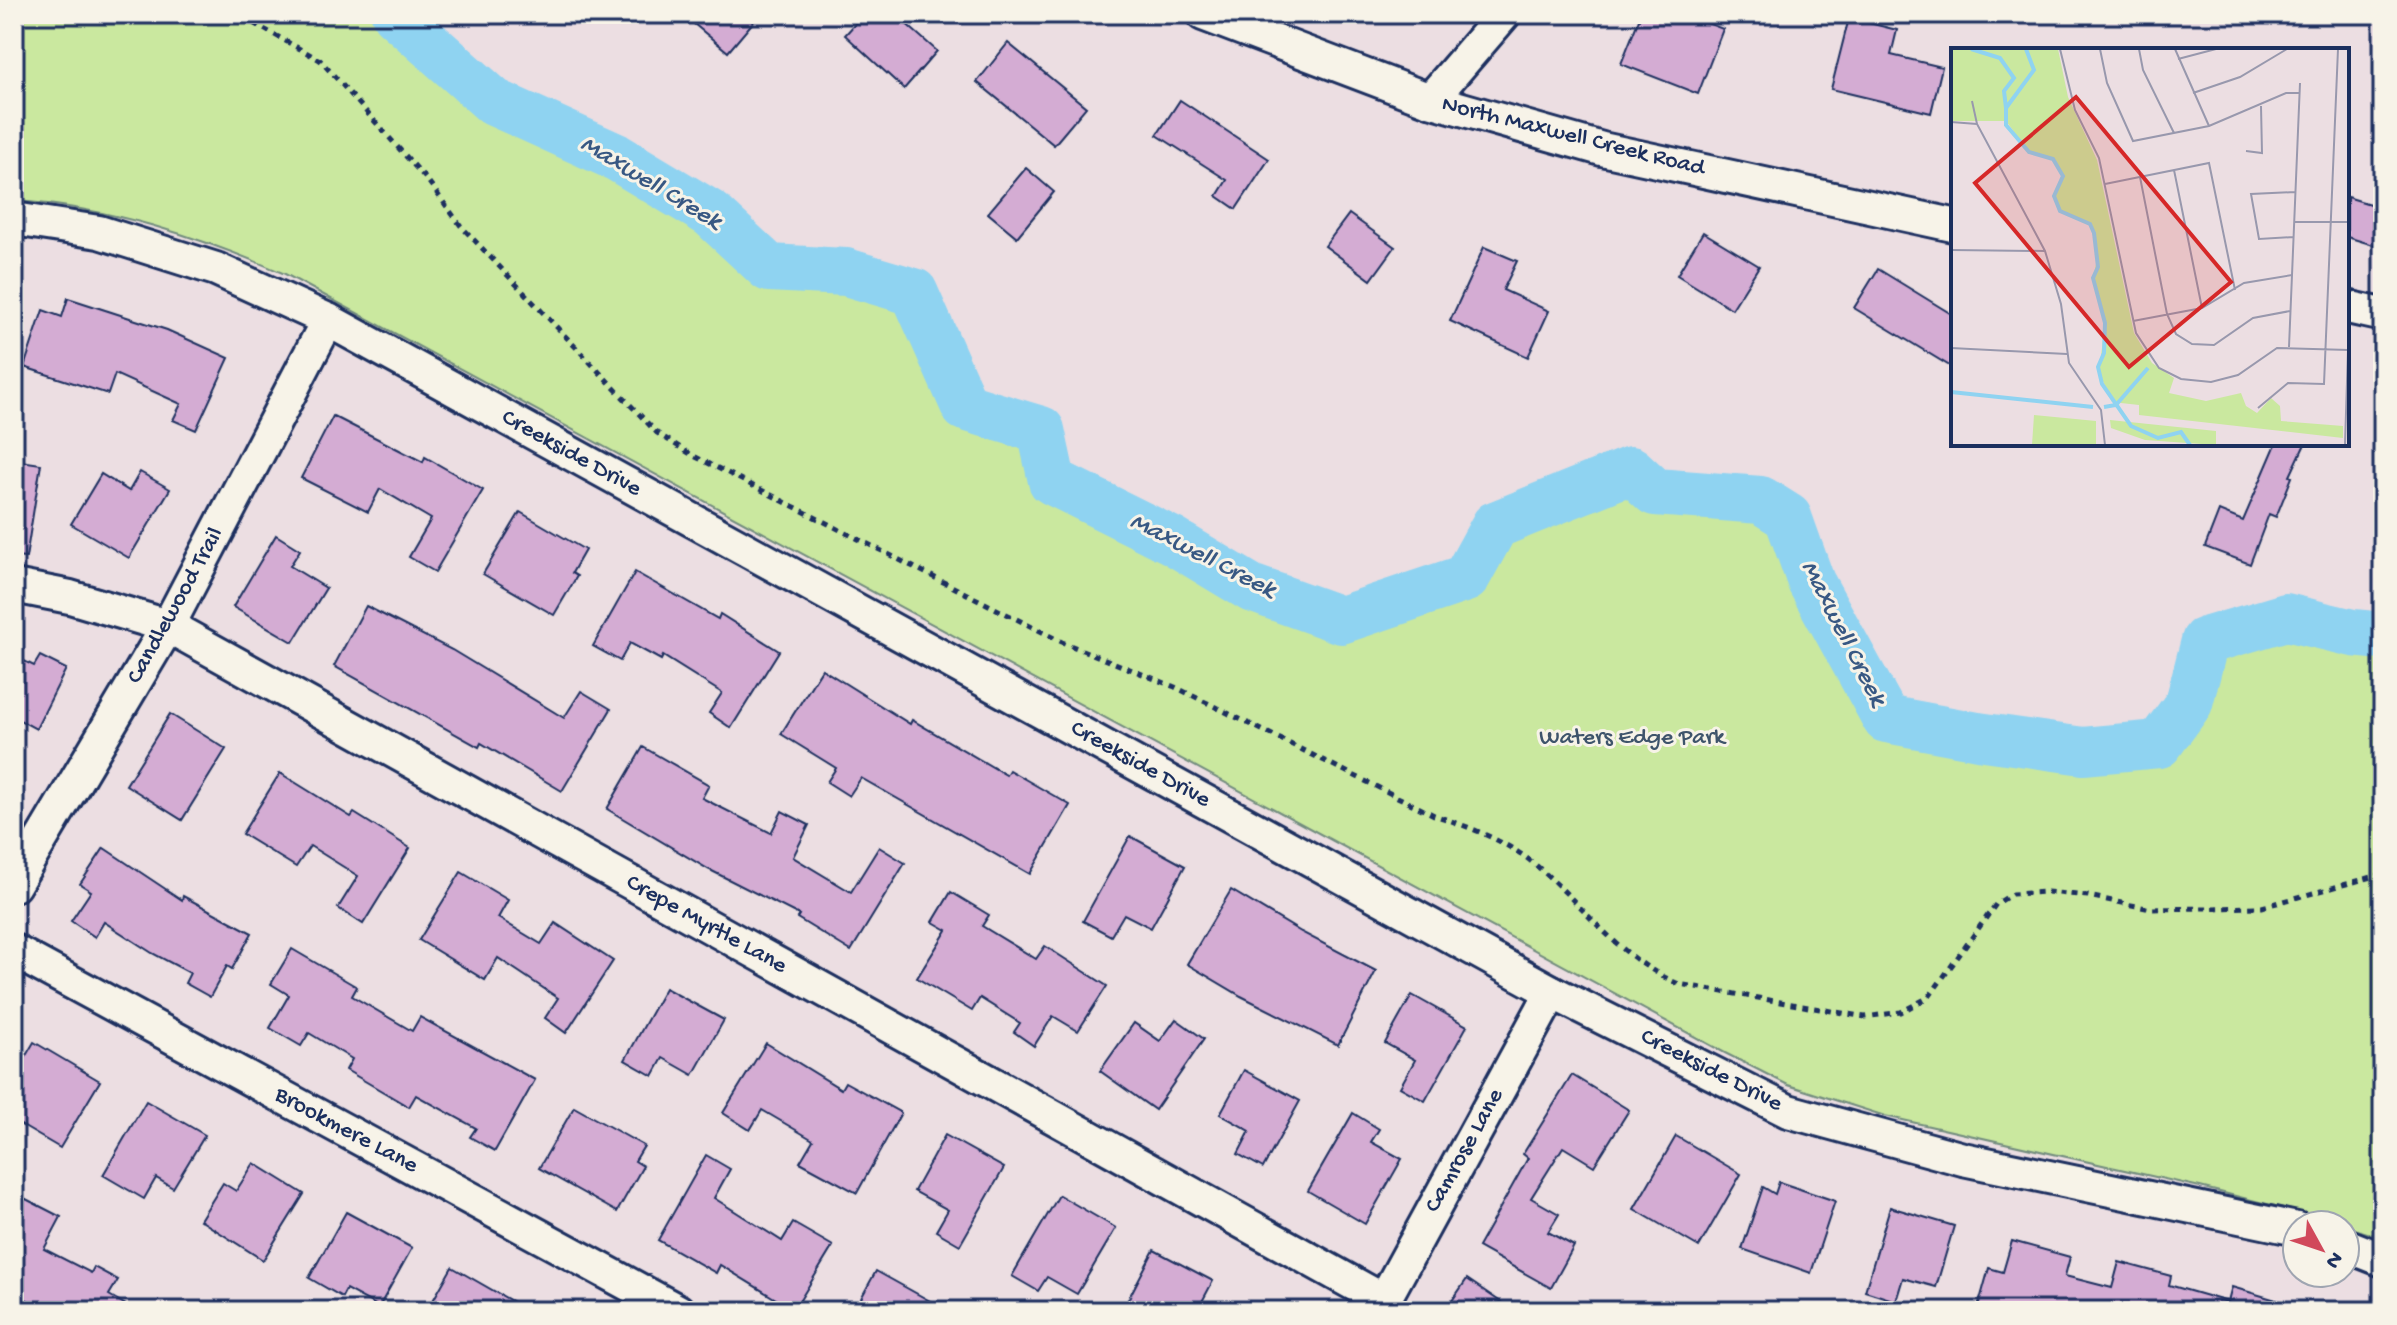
<svg xmlns="http://www.w3.org/2000/svg" width="2397" height="1325" viewBox="0 0 2397 1325" font-family="'Gochi Hand',sans-serif">
  <style>
    .green { fill: #cae89f; stroke: #728c7e; stroke-width: 2 }
    .lines { fill: none; stroke-linecap: round; stroke-linejoin: round }
    .river { stroke: #8fd3f1; stroke-width: 48 }
    .building { fill: #d4acd3; stroke: #1b2f5e; stroke-width: 2 }
    .minor-casing { stroke: #1b2f5e; stroke-width: 38 }
    .path { stroke: #1b2f5e; stroke-width: 5; stroke-dasharray: 6 6; stroke-linecap: butt }
    .minor { stroke: #f7f3e8; stroke-width: 32 }
    .labels { text-anchor: middle; dominant-baseline: central; stroke-width: 6; stroke-linejoin: round; paint-order: stroke }
    .street-label { font-size: 24px; fill: #1b2f5e; stroke: #f7f3e8 }
    .park-label { font-size: 24px; fill: #3e546b; stroke: #f7f3e8 }
    .water-label { font-size: 26px; font-style: italic; fill: #385883; stroke: #f7f3e8 }
    .inset-river { fill: none; stroke: #8fd3f1; stroke-width: 4 }
    .inset-road { fill: none; stroke: #9898ad; stroke-width: 2 }
    .view { fill: #d62828; fill-opacity: 0.15; stroke: #d62828; stroke-width: 4 }
    .inset-edge { fill: none; stroke: #1b2f5e; stroke-width: 4 }
  </style>
  <rect width="100%" height="100%" fill="#ecdee2"/>
  <filter id="ink" filterUnits="userSpaceOnUse"><feTurbulence type="fractalNoise" baseFrequency=".0125" numOctaves="2"/><feDisplacementMap in="SourceGraphic" scale="16" xChannelSelector="R" yChannelSelector="G"/><feConvolveMatrix kernelMatrix="1 2 1 2 8 2 1 2 1" color-interpolation-filters="sRGB"/></filter>
  <g filter="url(#ink)">
    <path class="green" d="M 14,14 L 394,14 L 494,102 L 616,157 L 711,214 L 769,267 L 846,272 L 914,292 L 965,406 L 1041,430 L 1052,481 L 1173,541 L 1251,588 L 1341,620 L 1466,578 L 1495,525 L 1631,470 L 1655,492 L 1761,500 L 1788,517 L 1811,582 L 1886,719 L 2082,751 L 2158,744 L 2189,703 L 2205,641 L 2286,617 L 2353,633 L 2383,636 L 2383,1238 L 2307,1214 L 2200,1187 L 1885,1116 L 1788,1085 L 1725,1053 L 285,274 C 198,236 109,207 14,201 Z"/>
    <g class="lines">
      <polyline class="river" points="395,14 494,102 616,157 711,214 769,268 846,272 914,292 965,407 1041,430 1052,481 1173,541 1251,588 1341,620 1466,578 1495,525 1631,470 1655,492 1761,500 1788,517 1811,582 1886,719 1978,736 2083,751 2159,744 2189,703 2205,641 2286,617 2353,633 2383,636"/>
    </g>
    <g class="building">
      <polygon points="682,14 760,14 728,52"/>
      <polygon points="864,14 895,14 937,51 904,89 845,35"/>
      <polygon points="1641,14 1684,14 1723,29 1698,94 1621,64"/>
      <polygon points="1849,18 1897,30 1891,55 1942,67 1931,113 1831,89"/>
      <polygon points="1008,43 1086,107 1054,145 977,82"/>
      <polygon points="1180,100 1269,159 1236,209 1217,196 1227,180 1157,135"/>
      <polygon points="1026,168 1054,192 1017,237 988,213"/>
      <polygon points="2347,197 2383,208 2383,248 2347,237"/>
      <polygon points="1349,214 1395,247 1371,280 1325,246"/>
      <polygon points="1703,232 1759,266 1732,309 1677,275"/>
      <polygon points="1484,247 1517,261 1503,290 1549,311 1528,357 1450,321"/>
      <polygon points="1878,269 1953,315 1953,368 1854,308"/>
      <polygon points="68,298 167,330 229,358 196,430 173,420 181,404 115,374 108,394 24,367 43,310 62,317"/>
      <polygon points="333,416 423,462 425,457 483,490 435,572 409,557 431,519 380,489 368,512 301,478"/>
      <polygon points="2276,444 2305,444 2290,476 2292,477 2276,517 2269,514 2250,564 2205,547 2219,511 2243,521"/>
      <polygon points="14,460 41,464 26,558 14,557"/>
      <polygon points="140,472 170,489 129,558 71,524 101,474 129,491"/>
      <polygon points="520,512 585,550 572,573 577,576 554,615 483,574"/>
      <polygon points="276,535 300,550 290,566 326,588 293,642 233,607"/>
      <polygon points="635,572 718,619 720,614 779,651 731,728 709,713 722,693 663,656 661,660 630,643 620,661 593,646"/>
      <polygon points="366,606 452,650 564,718 581,691 611,709 562,791 481,743 479,747 334,666"/>
      <polygon points="14,656 34,666 40,656 66,669 36,729 14,717"/>
      <polygon points="822,669 910,724 912,720 1006,775 1009,770 1070,805 1030,874 861,778 849,796 827,782 836,768 781,734"/>
      <polygon points="170,714 226,749 182,820 126,785"/>
      <polygon points="643,747 709,785 702,798 771,833 782,811 809,825 793,857 851,892 879,847 905,863 851,951 797,918 799,915 708,869 607,809"/>
      <polygon points="280,773 351,817 354,813 410,848 363,924 338,908 358,876 310,846 296,867 242,834"/>
      <polygon points="1130,836 1185,866 1151,928 1124,914 1111,936 1083,921"/>
      <polygon points="104,848 182,900 183,896 252,933 232,969 227,966 210,997 185,983 190,973 152,953 104,922 95,937 71,921 91,891 80,884"/>
      <polygon points="461,872 508,900 498,918 541,944 555,923 613,961 566,1033 545,1018 558,998 498,958 485,980 419,940"/>
      <polygon points="1231,890 1301,932 1376,971 1338,1045 1241,996 1187,964"/>
      <polygon points="951,892 989,915 982,926 1036,959 1045,946 1107,986 1078,1031 1053,1016 1034,1046 1014,1032 1020,1023 980,998 972,1011 917,978 947,930 933,922"/>
      <polygon points="292,949 357,987 352,996 412,1031 420,1017 535,1080 495,1151 470,1137 476,1128 416,1095 409,1107 346,1070 352,1059 309,1033 301,1046 270,1028 289,995 271,984"/>
      <polygon points="665,988 724,1020 693,1075 663,1058 653,1076 625,1060"/>
      <polygon points="1412,995 1467,1026 1425,1101 1400,1087 1415,1060 1385,1043"/>
      <polygon points="1176,1019 1204,1039 1155,1110 1100,1071 1134,1023 1160,1041"/>
      <polygon points="34,1042 100,1081 60,1148 14,1121 14,1076"/>
      <polygon points="766,1043 841,1089 845,1082 901,1113 857,1193 800,1162 813,1140 762,1110 750,1130 723,1113"/>
      <polygon points="1244,1070 1300,1101 1263,1168 1238,1154 1250,1131 1220,1114"/>
      <polygon points="1572,1075 1629,1110 1594,1166 1563,1147 1531,1198 1559,1214 1548,1232 1574,1246 1551,1288 1478,1247 1528,1158 1523,1154"/>
      <polygon points="146,1101 205,1135 173,1188 156,1178 144,1199 103,1175"/>
      <polygon points="574,1107 644,1146 635,1161 643,1166 617,1212 539,1168"/>
      <polygon points="1353,1113 1379,1129 1371,1142 1402,1159 1365,1224 1308,1191"/>
      <polygon points="945,1135 1004,1168 960,1245 936,1231 948,1210 914,1191"/>
      <polygon points="1676,1136 1741,1174 1699,1247 1634,1209"/>
      <polygon points="706,1155 730,1169 714,1198 782,1241 793,1223 833,1246 794,1310 720,1265 716,1273 658,1240"/>
      <polygon points="254,1163 304,1194 263,1260 200,1220 223,1183 236,1191"/>
      <polygon points="1779,1182 1835,1201 1811,1273 1742,1249 1763,1187 1775,1194"/>
      <polygon points="1059,1195 1116,1228 1077,1294 1047,1277 1038,1291 1012,1276"/>
      <polygon points="22,1197 61,1217 44,1249 91,1273 94,1267 118,1280 109,1295 136,1311 47,1311 14,1293 14,1212"/>
      <polygon points="1890,1207 1954,1226 1936,1287 1903,1278 1896,1301 1865,1291"/>
      <polygon points="346,1212 412,1248 379,1307 346,1289 342,1297 309,1278"/>
      <polygon points="2012,1241 2070,1257 2065,1276 2112,1288 2119,1262 2171,1276 2169,1285 2228,1302 2232,1287 2293,1305 2292,1311 1977,1311 1989,1268 2003,1272"/>
      <polygon points="1154,1250 1213,1281 1197,1311 1122,1311"/>
      <polygon points="452,1267 529,1311 427,1311"/>
      <polygon points="876,1271 948,1311 854,1311"/>
      <polygon points="1467,1279 1514,1311 1445,1311"/>
    </g>
    <g class="lines">
      <defs>
        <g id="minor">
          <polyline points="1203,14 1430,100 1602,149 1953,225"/>
          <polyline points="1430,100 1504,14"/>
          <polyline points="14,219 99,232 216,269 328,320 1552,992 1788,1111 1963,1159 2297,1229"/>
          <polyline points="2347,307 2383,315"/>
          <polyline points="14,586 70,597 168,626 1383,1300"/>
          <polyline points="14,885 168,626 328,320"/>
          <polyline points="14,951 678,1311"/>
          <polyline points="2345,1245 2383,1260"/>
          <polyline points="1378,1311 1552,992"/>
        </g>
      </defs>
      <use href="#minor" class="minor-casing"/>
      <path class="path" d="M 246,14 L 253,23 L 320,60 L 428,181 L 461,226 L 657,433 L 692,455 L 1062,642 L 1175,687 L 1434,815 C 1470,827 1509,842 1538,867 C 1587,909 1618,958 1679,984 L 1865,1017 L 1901,1012 L 1929,997 L 1996,904 L 2012,894 L 2047,892 L 2088,896 L 2151,909 L 2262,907 L 2383,874"/>
      <use href="#minor" class="minor"/>
    </g>
  </g>
  <g class="labels">
    <g class="street-label">
      <text transform="translate(1573 137) rotate(14)">North Maxwell Creek Road</text>
      <text transform="translate(571 454) rotate(29)">Creekside Drive</text>
      <text transform="translate(176 606) rotate(-61)">Candlewood Trail</text>
      <text transform="translate(1140 765) rotate(29)">Creekside Drive</text>
      <text transform="translate(706 925) rotate(29)">Crepe Myrtle Lane</text>
      <text transform="translate(1711 1071) rotate(27)">Creekside Drive</text>
      <text transform="translate(346 1131) rotate(28)">Brookmere Lane</text>
      <text transform="translate(1465 1151) rotate(-61)">Camrose Lane</text>
    </g>
    <g class="park-label">
      <text x="1632" y="738">Waters Edge Park</text>
    </g>
    <g class="water-label">
      <text transform="translate(650 184) rotate(31)">Maxwell Creek</text>
      <text transform="translate(1202 557) rotate(27)">Maxwell Creek</text>
      <text transform="translate(1842 634) rotate(63)">Maxwell Creek</text>
    </g>
  </g>
  <g transform="translate(1951 48)">
    <rect width="398" height="398" fill="#ecdee2"/>
    <path d="M 0,1 L 107,1 L 117,49 L 146,112 L 183,285 L 201,315 L 223,330 L 218,345 L 255,353 L 290,345 L 295,358 L 306,365 L 320,350 L 329,358 L 330,373 L 392,378 L 392,390 L 188,367 L 188,357 L 161,354 L 148,324 L 154,275 L 142,230 L 147,207 L 139,176 L 109,163 L 103,148 L 112,128 L 102,111 L 78,104 L 55,73 L 0,73 ZM 83,367 L 145,373 L 145,397 L 81,397 ZM 159,372 L 265,383 L 265,397 L 194,392 L 160,380 Z" fill="#cae89f"/>
    <path class="inset-river" d="M 20,1 L 49,10 L 63,30 L 53,43 L 55,60M 75,1 L 83,22 L 55,60 L 55,77 L 78,104 L 102,111 L 112,128 L 103,148 L 109,163 L 139,176 L 143,185 L 147,219 L 142,230 L 154,275 L 153,305 L 147,319 L 151,336 L 180,378 L 207,390 L 230,384 L 239,397M 0,344 L 142,359M 153,359 L 165,357 L 197,320"/>
    <path class="inset-road" d="M 109,1 L 124,62 L 148,110 L 185,285 L 208,320 L 230,331 L 260,334 L 287,327 L 326,300 L 398,302M 149,1 L 156,35 L 182,93 L 258,78 L 335,45 L 349,45M 188,1 L 192,22 L 223,85M 224,1 L 258,78M 227,11 L 265,1M 242,45 L 289,29 L 336,1M 21,53 L 26,76 L 94,203 L 110,256 L 118,315 L 150,362 L 154,397M 0,74 L 26,76M 295,103 L 311,105 L 310,58M 223,122 L 251,260M 189,129 L 216,266 L 225,286 L 241,296 L 263,297 L 302,270 L 339,263M 154,136 L 258,115 L 284,242M 343,174 L 398,174M 343,189 L 308,191 L 300,146 L 344,144M 0,202 L 94,203M 182,273 L 251,260 L 293,235 L 341,227M 338,299 L 349,35M 0,300 L 116,306M 307,360 L 337,335 L 373,336 L 387,1M 394,397 L 398,269"/>
    <path class="view" d="M 125,49 L 280,234 L 178,319 L 24,135 Z"/>
    <rect width="398" height="398" class="inset-edge"/>
  </g>
  <rect width="2397" height="1325" fill="none" stroke="#f7f3e8" stroke-width="48"/>
  <rect x="24" y="24" width="2349" height="1277" fill="none" stroke="#1b2f5e" stroke-width="3" filter="url(#ink)"/>
  <g transform="translate(2321 1249) rotate(130)"><circle r="38" fill="#f7f3e8" stroke="#9fa5b1" stroke-width="2"/>
  <path d="M0-6L14 30L0 20L-14 30Z" fill="#d1495b"/>
  <text y="-12" font-size="22" font-weight="bold" text-anchor="middle" fill="#1b2f5e">N</text>
  </g>
</svg>
